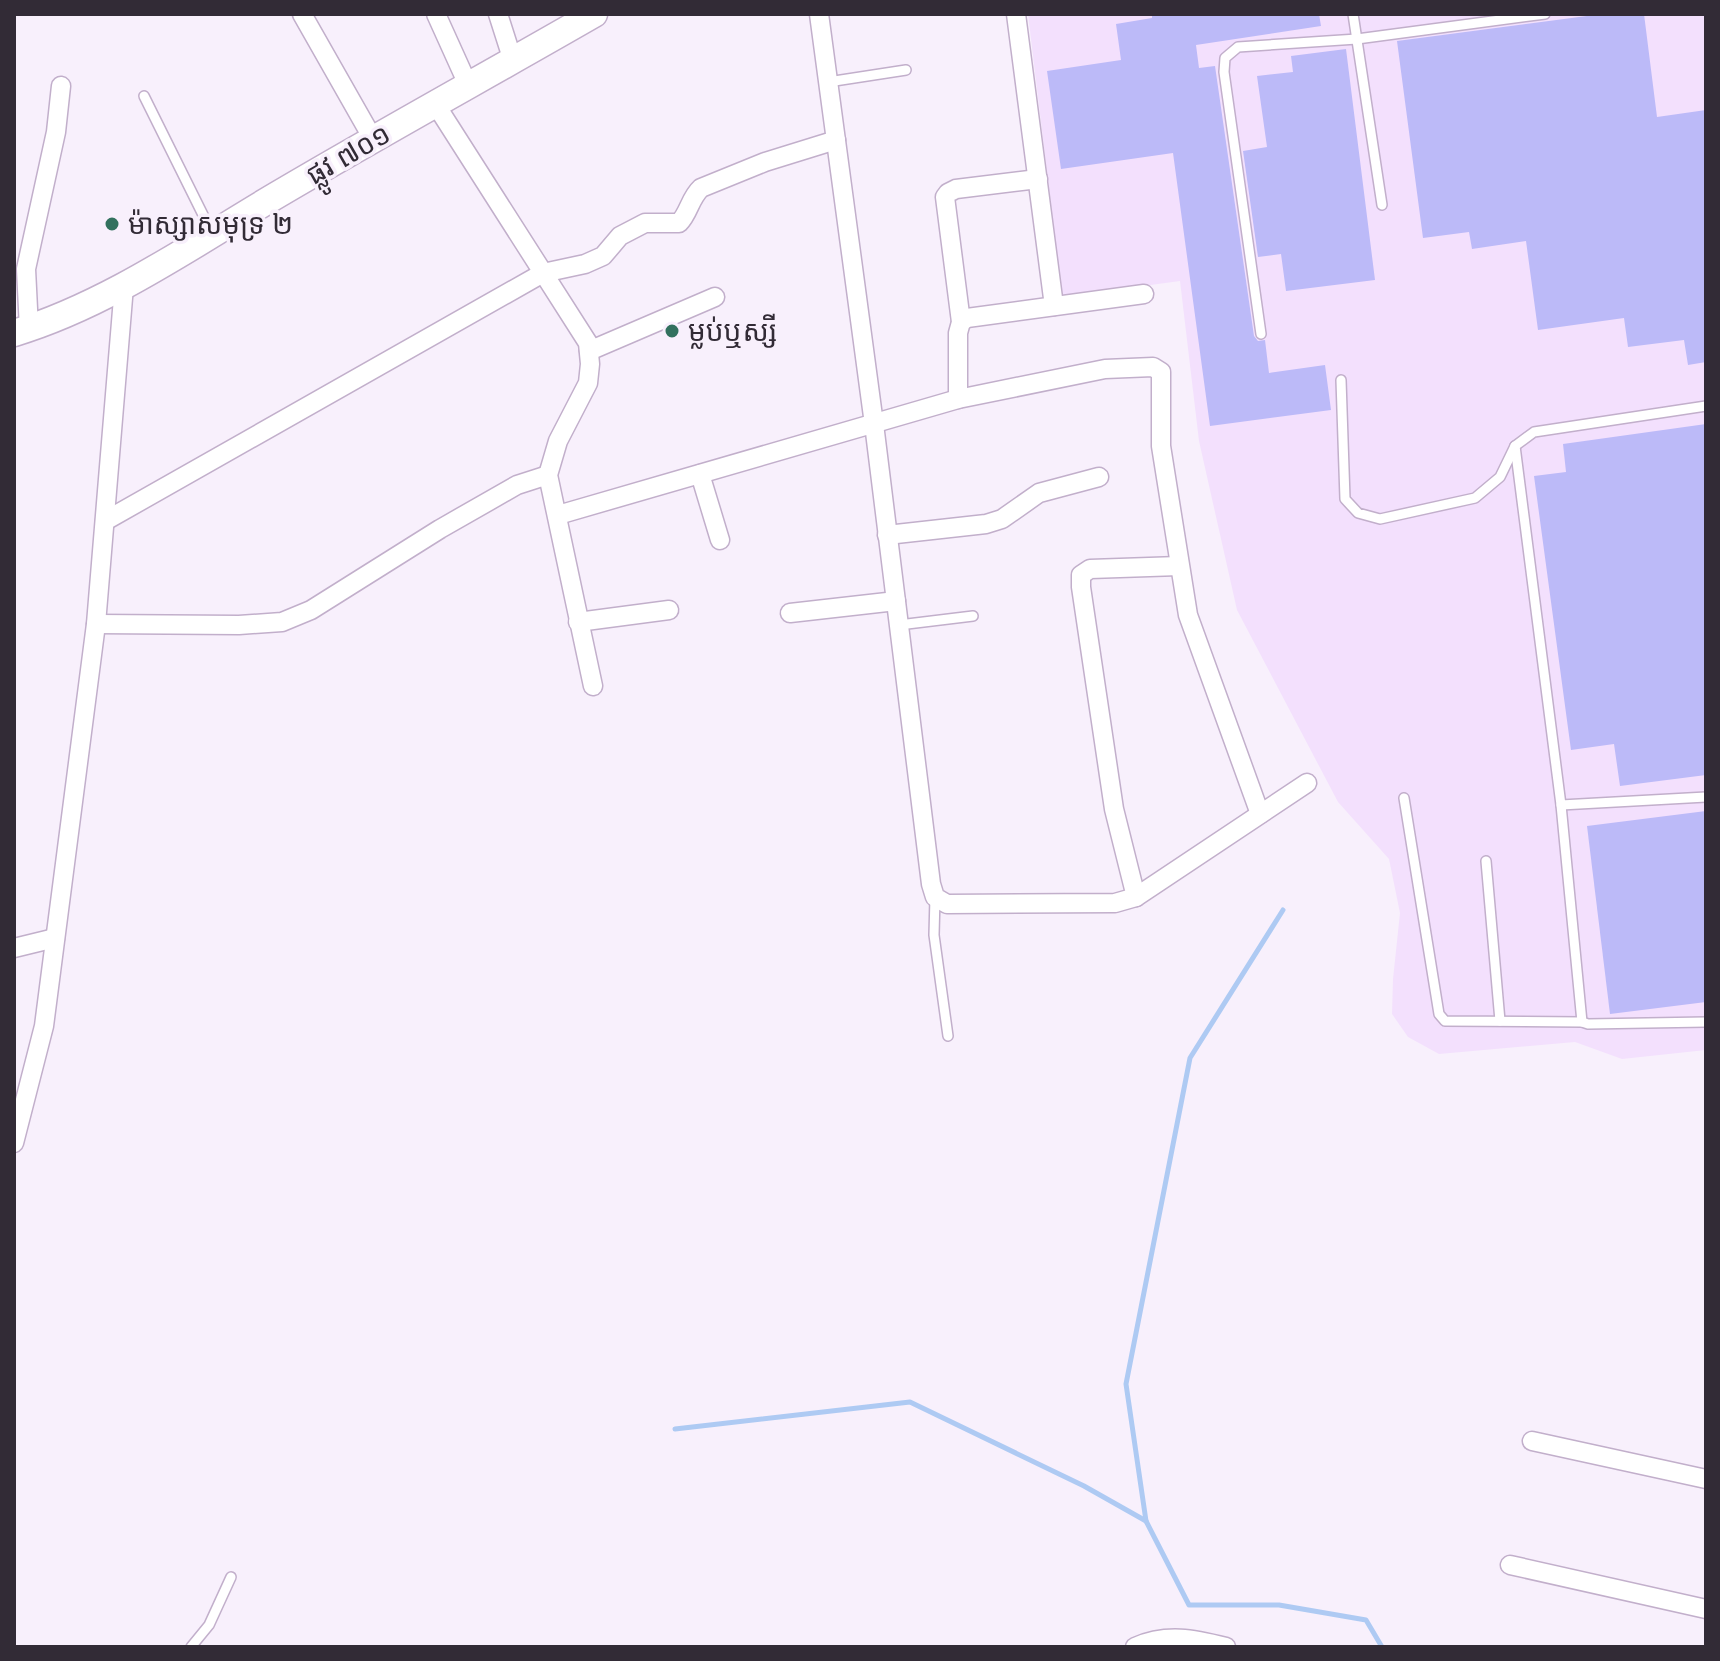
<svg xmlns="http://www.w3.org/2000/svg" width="1720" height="1661" viewBox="0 0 1720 1661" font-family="Lora,'Noto Sans Khmer',serif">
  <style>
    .built { fill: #f3e0fd }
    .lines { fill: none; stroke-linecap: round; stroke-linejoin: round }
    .stream { stroke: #aecaf3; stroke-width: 5 }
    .building { fill: #bcbaf8 }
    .service-casing { stroke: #c2afcb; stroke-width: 12 }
    .minor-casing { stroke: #c2afcb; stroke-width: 21 }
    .secondary-casing { stroke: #c2afcb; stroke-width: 29 }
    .service { stroke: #fff; stroke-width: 9 }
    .minor { stroke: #fff; stroke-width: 18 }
    .secondary { stroke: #fff; stroke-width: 26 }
    .poi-dot { fill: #32715e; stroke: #f8f0fc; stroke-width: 3 }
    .labels { text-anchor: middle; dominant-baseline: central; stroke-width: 7; stroke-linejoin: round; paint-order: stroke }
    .street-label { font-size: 28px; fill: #322b36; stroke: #f8f0fc }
    .poi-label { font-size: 28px; fill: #322b36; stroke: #f8f0fc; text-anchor: start }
  </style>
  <rect width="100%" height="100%" fill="#f8f0fc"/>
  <polygon class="built" points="1028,14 1706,14 1706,1050 1622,1059 1575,1042 1439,1054 1408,1037 1392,1014 1393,979 1400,913 1389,859 1338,802 1237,610 1199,441 1180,281 1062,297"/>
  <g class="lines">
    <g class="stream">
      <polyline points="1283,910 1190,1058 1126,1384 1146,1521 1189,1605 1279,1605 1366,1620 1382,1647"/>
      <polyline points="675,1429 910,1402 1084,1486 1146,1521"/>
    </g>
  </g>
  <g class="building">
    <polygon points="1152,14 1319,14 1321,26 1196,45 1199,68 1215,66 1254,336 1258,341 1265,340 1269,373 1325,365 1331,410 1210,426 1173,153 1061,169 1047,71 1121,60 1116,24 1152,18"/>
    <polygon points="1602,14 1644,14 1657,117 1706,110 1706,362 1688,365 1684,340 1628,347 1624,318 1538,330 1526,241 1472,249 1469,232 1423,238 1397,41"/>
    <polygon points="1346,49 1375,280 1286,291 1281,254 1258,257 1243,151 1267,147 1257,76 1293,72 1291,56"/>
    <polygon points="1706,424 1706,775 1620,786 1614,744 1571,750 1534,476 1566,472 1563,444"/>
    <polygon points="1706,811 1706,1002 1610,1014 1587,826"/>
  </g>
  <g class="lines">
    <defs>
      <g id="service">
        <polyline points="1353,14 1382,205"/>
        <polyline points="828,82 906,70"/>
        <polyline points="144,96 212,233"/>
        <polyline points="1261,334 1224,72 1225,58 1238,47 1357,39 1545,14"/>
        <polyline points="1341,380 1345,499 1358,513 1380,519 1475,498 1500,477 1515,446 1534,432 1706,406"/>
        <polyline points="1515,446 1561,805 1582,1022 1588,1024 1706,1022"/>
        <polyline points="899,625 973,616"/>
        <polyline points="1404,798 1439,1014 1445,1021 1582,1022"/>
        <polyline points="1561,805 1706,797"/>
        <polyline points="1486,861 1500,1021"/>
        <polyline points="935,897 934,935 948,1036"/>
        <polyline points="191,1647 209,1625 231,1577"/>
      </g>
      <g id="minor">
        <polyline points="302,14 373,139"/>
        <polyline points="436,14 469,87"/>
        <polyline points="498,14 513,61"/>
        <polyline points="819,14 874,424 931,884 935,897 947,904 1115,903 1136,897 1307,783"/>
        <polyline points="1016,14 1054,306"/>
        <polyline points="436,105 588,343 590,364 588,383 558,441 548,475 593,686"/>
        <polyline points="961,322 967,318 1144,294"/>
        <polyline points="29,329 26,269 56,132 61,86"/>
        <polyline points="589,351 715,297"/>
        <polyline points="958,399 958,333 961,322 945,197 948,193 956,189 1038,179"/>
        <polyline points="700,474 720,540"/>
        <polyline points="558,515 958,399 1105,369 1153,367 1161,372 1161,446 1188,615 1260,814"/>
        <path d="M 105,521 L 543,273 L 585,264 L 603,256 L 620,236 L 645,223 L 679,223 C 689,213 690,198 701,188 L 765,162 L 836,140"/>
        <polyline points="887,535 986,524 1002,519 1039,493 1099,477"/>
        <polyline points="790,613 896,601"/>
        <polyline points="578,622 669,610"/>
        <polyline points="96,624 239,625 282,622 311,610 440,529 517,485 548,475"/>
        <polyline points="1136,897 1114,809 1081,587 1081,575 1090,569 1179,566"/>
        <polyline points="14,948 55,938"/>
        <polyline points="14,1143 44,1026 96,624 124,286"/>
        <polyline points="1532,1441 1706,1479"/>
        <polyline points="1510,1565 1706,1609"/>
        <path d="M 1135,1647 C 1167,1633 1194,1639 1226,1647"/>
      </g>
      <path id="secondary" d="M 14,333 C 107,305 194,244 277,195 C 382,133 488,75 594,14"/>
    </defs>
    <use href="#service" class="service-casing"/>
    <use href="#minor" class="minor-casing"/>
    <use href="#secondary" class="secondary-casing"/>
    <use href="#service" class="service"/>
    <use href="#minor" class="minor"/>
    <use href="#secondary" class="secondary"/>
  </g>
  <g class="poi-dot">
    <circle cx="112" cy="224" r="8"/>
    <circle cx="672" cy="331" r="8"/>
  </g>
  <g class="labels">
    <g class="street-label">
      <text transform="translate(348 154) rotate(-30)">ផ្លូវ ៧០១</text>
    </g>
    <g class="poi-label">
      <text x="128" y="224">ម៉ាស្សាសមុទ្រ ២</text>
      <text x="688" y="331">ម្លប់ឬស្សី</text>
    </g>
  </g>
  <rect width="1720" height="1661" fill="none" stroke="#322b36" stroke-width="32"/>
</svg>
